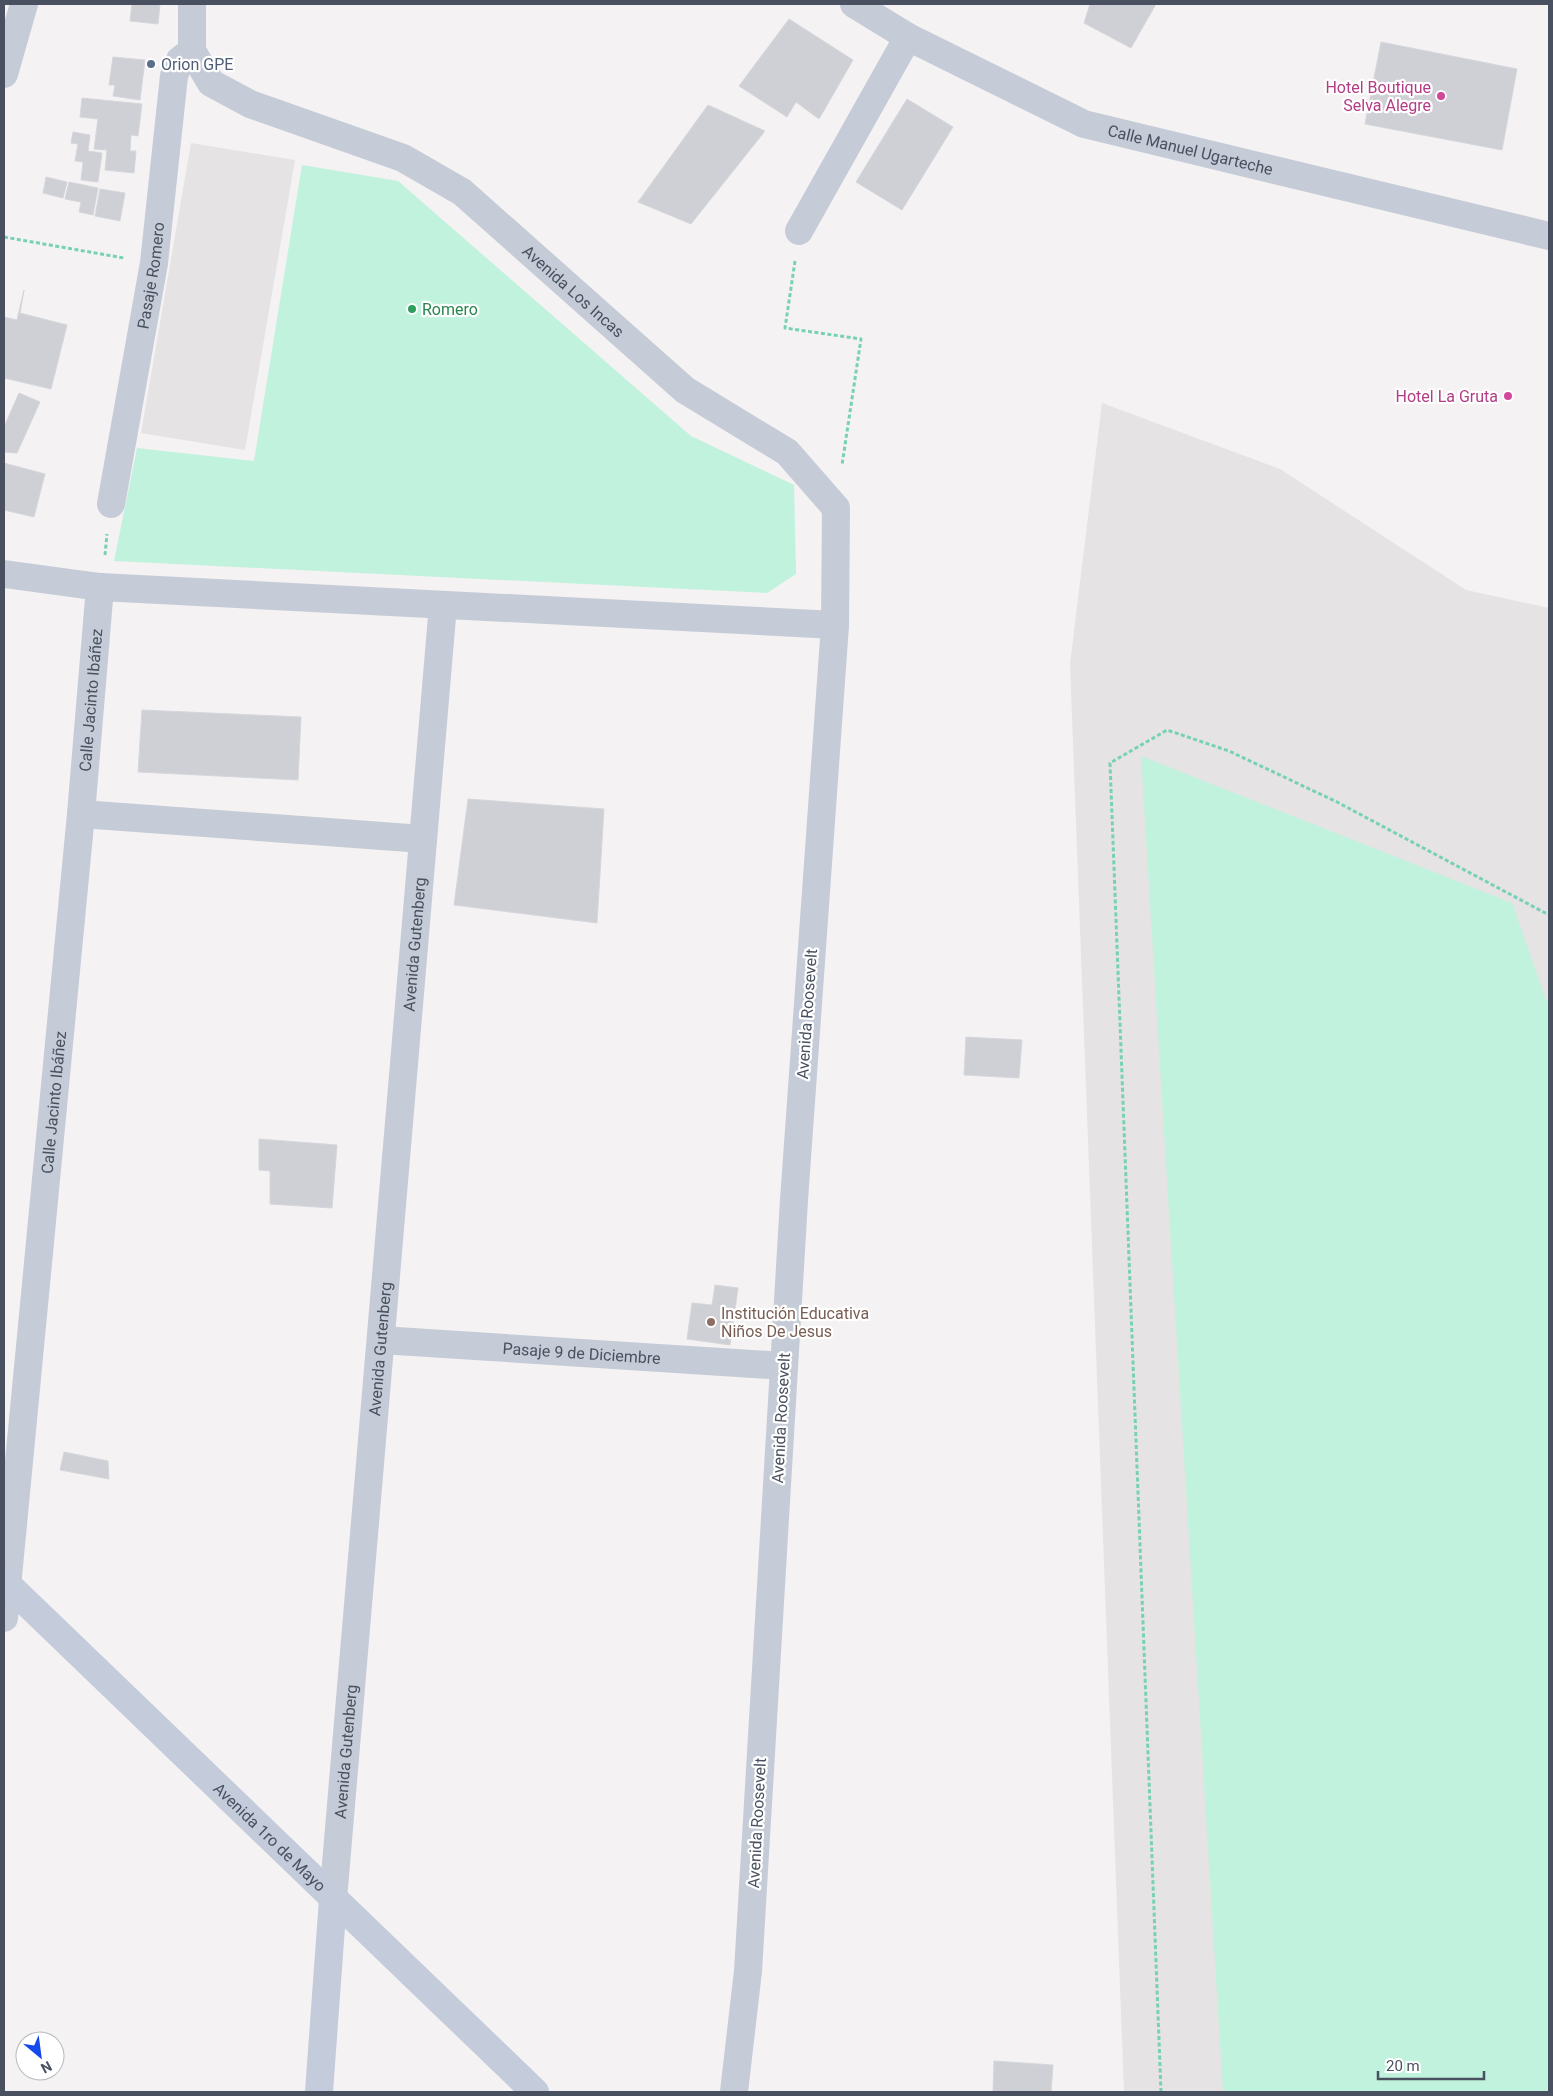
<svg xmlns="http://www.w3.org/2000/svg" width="1553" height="2096" viewBox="0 0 1553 2096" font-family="Roboto,sans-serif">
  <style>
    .education { fill: #e5e3e4 }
    .green { fill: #c0f2dd }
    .building { fill: #ced0d6; stroke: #d6d7dd }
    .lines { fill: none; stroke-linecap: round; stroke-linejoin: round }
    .path { stroke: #77d1b6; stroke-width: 3; stroke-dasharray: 4 2.5; stroke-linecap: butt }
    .minor { stroke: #c5cbd7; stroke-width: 28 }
    .tertiary { stroke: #c5cbd7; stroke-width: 28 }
    .secondary { stroke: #c4cbdb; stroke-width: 28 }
    .service-dot { fill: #5c6f8a; stroke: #fff; stroke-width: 2 }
    .hotel-dot { fill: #d1479c; stroke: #fff; stroke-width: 2 }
    .leisure-dot { fill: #2e9e5b; stroke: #fff; stroke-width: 2 }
    .education-dot { fill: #8d6e63; stroke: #fff; stroke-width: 2 }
    .labels { text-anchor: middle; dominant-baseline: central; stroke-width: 4.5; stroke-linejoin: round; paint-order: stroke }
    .service-label { font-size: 16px; fill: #4e5e75; stroke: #fff; text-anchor: start }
    .hotel-label { font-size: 16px; fill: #b23c85; stroke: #fff; text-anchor: end }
    .street-label { font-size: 16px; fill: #495160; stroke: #fff }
    .leisure-label { font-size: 16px; fill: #27864d; stroke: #fff; text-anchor: start }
    .education-label { font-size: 16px; fill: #785e54; stroke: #fff; text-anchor: start }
  </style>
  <rect width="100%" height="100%" fill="#f4f2f2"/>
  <g class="education">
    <polygon points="191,143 295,160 245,450 141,433"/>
    <polygon points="1102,403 1280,469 1466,590 1549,608 1549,2092 1124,2092 1070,664"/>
  </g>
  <g class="green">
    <polygon points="302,165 398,181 691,436 794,485 796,574 767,593 114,561 137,448 254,461"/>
    <polygon points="1141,756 1512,903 1549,1008 1549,2092 1223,2092"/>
  </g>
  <g class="building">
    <polygon points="132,4 160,4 158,24 130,21"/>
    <polygon points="1090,4 1156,4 1131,48 1084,23"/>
    <polygon points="789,19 853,60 819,119 796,102 787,117 739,86"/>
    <polygon points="1381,42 1517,69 1502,150 1365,124"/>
    <polygon points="113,57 145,60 140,100 113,96 115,85 109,85"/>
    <polygon points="82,98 142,104 138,136 131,135 130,151 136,151 134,173 105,170 107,150 94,149 98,119 80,117"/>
    <polygon points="907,99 953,127 902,210 856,182"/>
    <polygon points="708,105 765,131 691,224 638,202"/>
    <polygon points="73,132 90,135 88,151 102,153 98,182 81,180 83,162 75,161 78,144 71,143"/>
    <polygon points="46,177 67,182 63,198 43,193"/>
    <polygon points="69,182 98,188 93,215 79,212 81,202 65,199"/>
    <polygon points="100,189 125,193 120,221 95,216"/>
    <polygon points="24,290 20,313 67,325 51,389 4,378 4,317 17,320"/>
    <polygon points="19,393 40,402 17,453 4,452 4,427"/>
    <polygon points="4,463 45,474 34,517 4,510"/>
    <polygon points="142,710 301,717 298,780 138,772"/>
    <polygon points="468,799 604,809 597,923 454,905"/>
    <polygon points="966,1037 1022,1040 1019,1078 964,1075"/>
    <polygon points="259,1139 337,1145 332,1208 270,1204 270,1171 259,1170"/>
    <polygon points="715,1285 738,1288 730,1345 687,1339 692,1303 712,1305"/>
    <polygon points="64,1452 108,1461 109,1479 60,1470"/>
    <polygon points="994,2061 1053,2065 1051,2092 993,2092"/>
  </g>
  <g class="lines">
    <g class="path">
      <polyline points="4,237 124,258"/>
      <polyline points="795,261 785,328 861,339 842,465"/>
      <polyline points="105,555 107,534"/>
      <polyline points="1161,2092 1110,763 1167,730 1229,751 1337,802 1549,915"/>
    </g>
    <g class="minor">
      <path id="s1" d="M 854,4 L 908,37 L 1084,124 L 1549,236"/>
      <polyline points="4,74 24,4"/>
      <polyline points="799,231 908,37"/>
      <path id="s2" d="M 111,504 L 154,263 L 174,76 L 180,60 L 192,51"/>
      <polyline points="4,574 100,587 835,625"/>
      <polyline points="81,814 423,839"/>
      <path id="s3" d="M 381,1340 L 784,1366"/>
      <path id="s4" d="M 4,1618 L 81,814 L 100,587"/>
      <path id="s5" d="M 333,1899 L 443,605"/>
    </g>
    <path class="tertiary" id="s6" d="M 192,4 L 192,51 L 211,83 L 250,104 L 403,158 L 462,192 L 685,390 L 787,452 L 836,508 L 835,625 L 794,1200 L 748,1971 L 734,2092"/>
    <g class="secondary">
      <path id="s7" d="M 4,1581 L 535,2092"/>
      <polyline points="319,2092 333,1899"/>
    </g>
  </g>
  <circle class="service-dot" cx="151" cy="64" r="5"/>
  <g class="hotel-dot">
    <circle cx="1441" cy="96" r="5"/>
    <circle cx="1508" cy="396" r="5"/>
  </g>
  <circle class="leisure-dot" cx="412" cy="309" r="5"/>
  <circle class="education-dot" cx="711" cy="1322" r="5"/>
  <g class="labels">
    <g class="service-label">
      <text x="161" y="64">Orion GPE</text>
    </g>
    <g class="hotel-label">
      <text x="1431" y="87">Hotel Boutique<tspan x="1431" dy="18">Selva Alegre</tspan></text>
      <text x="1498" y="396">Hotel La Gruta</text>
    </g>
    <g class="street-label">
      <text stroke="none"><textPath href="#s1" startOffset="369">Calle Manuel Ugarteche</textPath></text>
      <text stroke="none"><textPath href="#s2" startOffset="232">Pasaje Romero</textPath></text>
      <text stroke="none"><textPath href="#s6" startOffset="508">Avenida Los Incas</textPath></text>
      <text stroke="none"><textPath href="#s4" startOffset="922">Calle Jacinto Ibáñez</textPath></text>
      <text stroke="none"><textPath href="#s5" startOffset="958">Avenida Gutenberg</textPath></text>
      <text transform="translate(807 1014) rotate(-86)">Avenida Roosevelt</text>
      <text stroke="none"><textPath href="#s4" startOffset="518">Calle Jacinto Ibáñez</textPath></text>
      <text stroke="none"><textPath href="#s5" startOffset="552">Avenida Gutenberg</textPath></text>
      <text stroke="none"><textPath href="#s3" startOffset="201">Pasaje 9 de Diciembre</textPath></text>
      <text transform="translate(781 1418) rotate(-87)">Avenida Roosevelt</text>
      <text stroke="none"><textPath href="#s5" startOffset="148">Avenida Gutenberg</textPath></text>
      <text transform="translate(757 1823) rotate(-87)">Avenida Roosevelt</text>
      <text stroke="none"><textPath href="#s7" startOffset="369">Avenida 1ro de Mayo</textPath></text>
    </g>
    <g class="leisure-label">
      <text x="422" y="309">Romero</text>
    </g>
    <g class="education-label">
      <text x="721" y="1313">Institución Educativa<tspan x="721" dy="18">Niños De Jesus</tspan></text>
    </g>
  </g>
  <rect width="1553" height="2096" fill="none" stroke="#495160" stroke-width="10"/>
  <g transform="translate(40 2056) rotate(151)"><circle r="24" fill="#ffffff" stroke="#b6b9bf"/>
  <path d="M0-4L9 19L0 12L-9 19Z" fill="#144aec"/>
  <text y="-8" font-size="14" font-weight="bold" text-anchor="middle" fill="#495160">N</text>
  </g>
  <path d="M1378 2071v8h106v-8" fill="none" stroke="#495160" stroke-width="2.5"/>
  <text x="1386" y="2071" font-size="15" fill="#495160" stroke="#ffffff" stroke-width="4" paint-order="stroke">20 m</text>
</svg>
